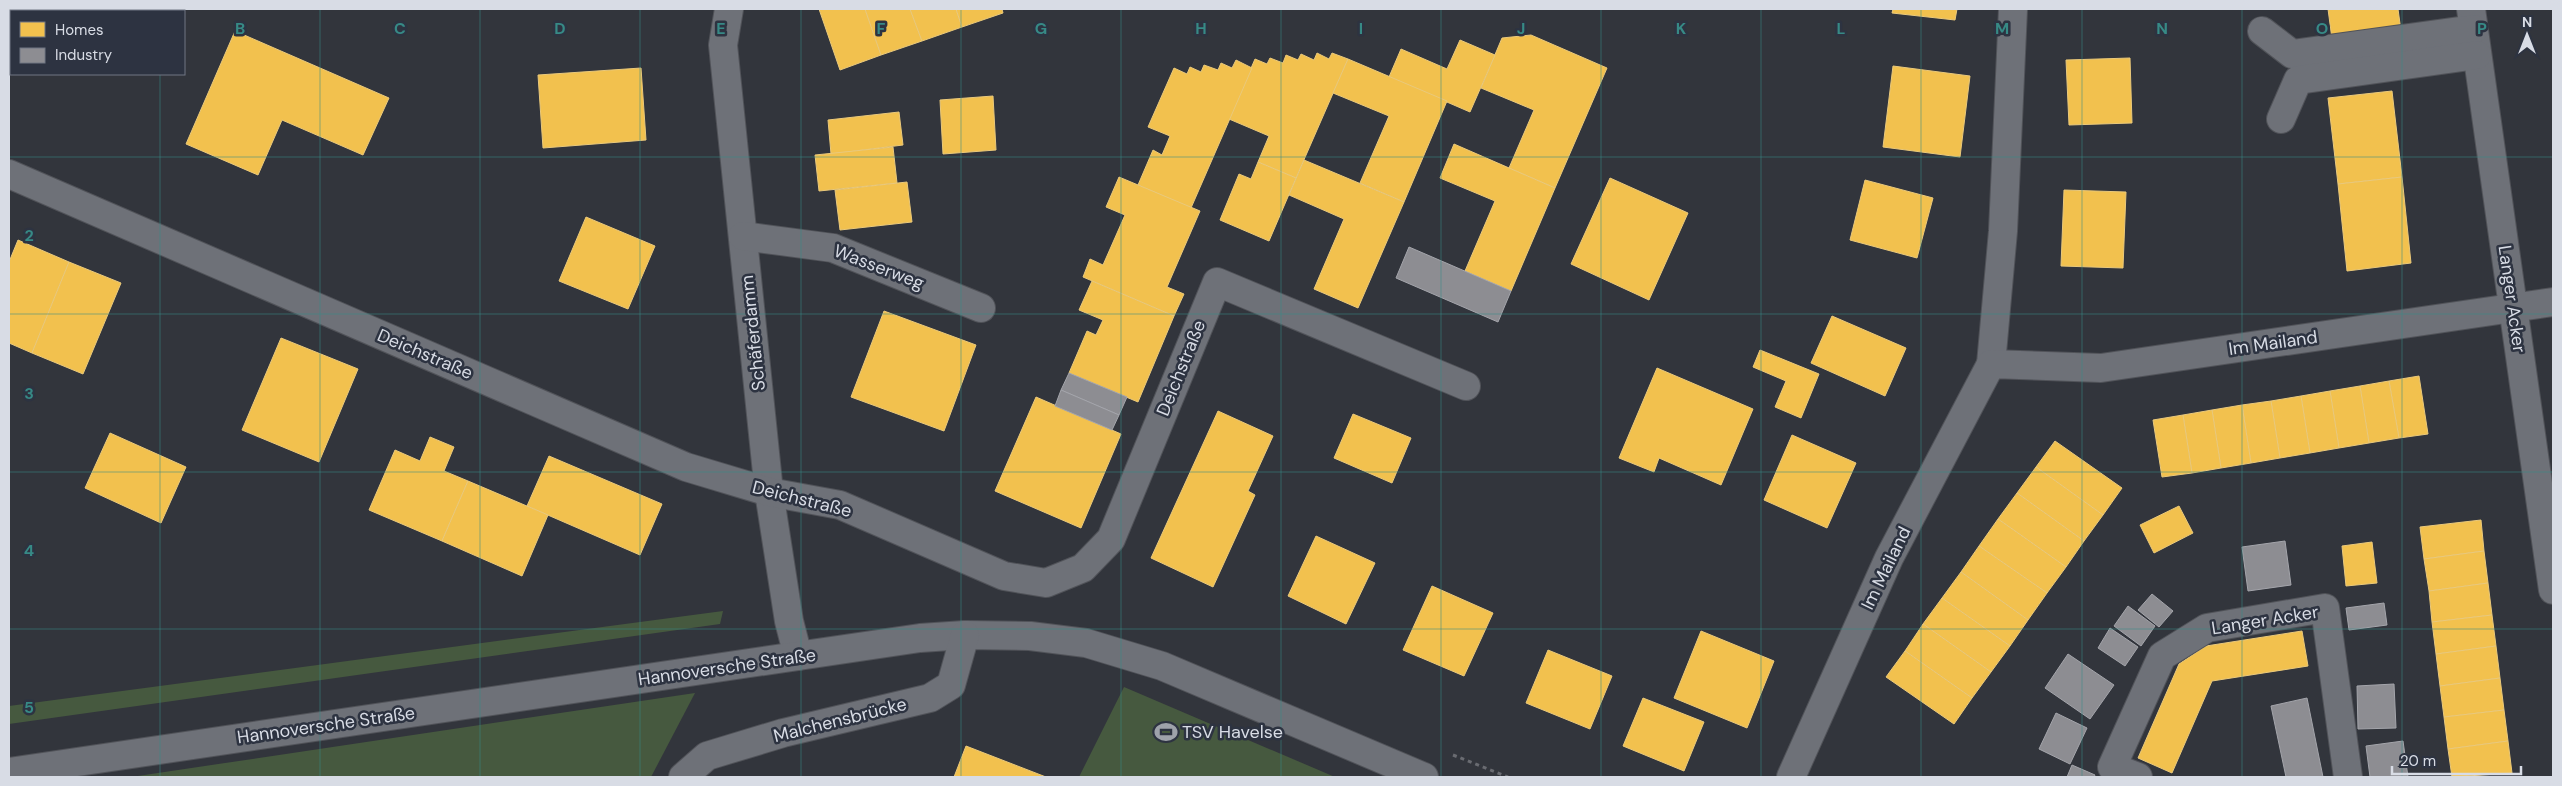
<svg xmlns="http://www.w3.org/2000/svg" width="2562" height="786" viewBox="0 0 2562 786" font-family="'DM Sans',sans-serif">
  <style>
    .green { fill: #46593f }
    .homes { fill: #f2c14e; stroke: #eac97b }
    .industry { fill: #8d8d92; stroke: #a4a5ab }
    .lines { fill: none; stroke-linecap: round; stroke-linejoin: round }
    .minor-casing { stroke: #515359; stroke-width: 30 }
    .path { stroke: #696b71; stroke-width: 3; stroke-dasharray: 4 4; stroke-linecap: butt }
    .minor { stroke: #6e7178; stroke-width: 28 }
    .grid { fill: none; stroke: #378a86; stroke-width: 1; stroke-opacity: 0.55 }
    .labels { text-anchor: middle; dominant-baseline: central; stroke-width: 5; stroke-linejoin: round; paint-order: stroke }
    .street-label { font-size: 18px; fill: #d8dce5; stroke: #2d3341 }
    .poi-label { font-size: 18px; fill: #d8dce5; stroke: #2d3341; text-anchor: start }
    .grid-label { font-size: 16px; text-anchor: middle; font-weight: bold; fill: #378a86; stroke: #2d3341; stroke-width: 5; stroke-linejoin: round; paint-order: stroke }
  </style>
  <rect width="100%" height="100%" fill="#32353c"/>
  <g class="green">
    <polygon points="723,611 720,624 9,724 9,706"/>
    <polygon points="1124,687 1335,777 1079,777"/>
    <polygon points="695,693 651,777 131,777"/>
  </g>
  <g class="homes">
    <polygon points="819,9 865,9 881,55 840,70"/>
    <polygon points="865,9 910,9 922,41 881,55"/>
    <polygon points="910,9 956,9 962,27 922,41"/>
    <polygon points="956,9 1002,9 1003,13 962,27"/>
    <polygon points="1893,9 1957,9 1955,20 1892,13"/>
    <polygon points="2328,9 2398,9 2401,31 2332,39"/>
    <polygon points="235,31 389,98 363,155 282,120 258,175 186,144"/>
    <polygon points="1531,35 1607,68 1555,188 1509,168 1534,110 1481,88 1502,38"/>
    <polygon points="1460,40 1495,55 1470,112 1389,77 1401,49 1447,69"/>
    <polygon points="1317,53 1329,59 1332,53 1348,59 1296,178 1258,162 1269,136 1229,119 1255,59 1267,64 1270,58 1283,63 1286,55 1298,60 1301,54 1314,60"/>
    <polygon points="2130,58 2132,123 2069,125 2066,60"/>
    <polygon points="1348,59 1447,101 1404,202 1360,183 1389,116 1333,93"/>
    <polygon points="1236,60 1252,68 1191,208 1138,185 1153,150 1162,155 1170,136 1148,127 1174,68 1187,74 1190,67 1201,72 1204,65 1218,70 1221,63 1232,68"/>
    <polygon points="1893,66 1970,76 1960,157 1883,147"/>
    <polygon points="641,68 646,140 543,148 538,75"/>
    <polygon points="2392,91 2402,177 2338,184 2328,98"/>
    <polygon points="993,96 996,150 943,154 940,100"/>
    <polygon points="899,112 903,145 831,154 828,120"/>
    <polygon points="1454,144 1555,188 1511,291 1465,271 1495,201 1440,178"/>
    <polygon points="893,147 897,183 819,191 815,155"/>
    <polygon points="1304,160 1404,202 1358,308 1314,289 1344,219 1289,195"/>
    <polygon points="1258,162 1296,178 1269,241 1220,220 1239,174 1251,179"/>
    <polygon points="1119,177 1200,211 1167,287 1184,294 1174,316 1083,277 1090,259 1103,265 1125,215 1106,207"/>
    <polygon points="2402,177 2411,263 2347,271 2338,184"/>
    <polygon points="1610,178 1688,213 1649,300 1571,264"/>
    <polygon points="1865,180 1933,198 1917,258 1850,240"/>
    <polygon points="907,182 912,222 840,230 835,190"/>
    <polygon points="2064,190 2126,192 2123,268 2061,266"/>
    <polygon points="586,217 655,246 628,309 559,281"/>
    <polygon points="18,240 69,262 32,353 9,343 9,262"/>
    <polygon points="69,262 121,283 83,374 32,353"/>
    <polygon points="1092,281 1174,316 1138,402 1069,373 1087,331 1096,335 1103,320 1079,310"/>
    <polygon points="884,311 976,345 944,431 851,397"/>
    <polygon points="1832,316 1906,348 1885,396 1811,363"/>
    <polygon points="281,338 358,369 319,462 242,430"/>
    <polygon points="1760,350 1819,374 1801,418 1775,407 1786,381 1753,367"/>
    <polygon points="1657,368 1753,409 1721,485 1659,458 1654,472 1619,458"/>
    <polygon points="2419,376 2428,434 2399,438 2389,381"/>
    <polygon points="2389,381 2399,438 2369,443 2360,386"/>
    <polygon points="2360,386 2369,443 2339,448 2330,391"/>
    <polygon points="2330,391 2339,448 2310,453 2301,396"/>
    <polygon points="2301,396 2310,453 2280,458 2271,401"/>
    <polygon points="1036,397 1121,434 1081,528 995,491"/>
    <polygon points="2271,401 2280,458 2251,463 2242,405"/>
    <polygon points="2242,405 2251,463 2221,468 2212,410"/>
    <polygon points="2212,410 2221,468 2192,473 2183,415"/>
    <polygon points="1218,411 1273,436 1248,491 1255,495 1213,587 1151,558"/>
    <polygon points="1353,414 1411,438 1392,483 1334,458"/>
    <polygon points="2183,415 2192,473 2162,477 2153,420"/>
    <polygon points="110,433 186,467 161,523 85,488"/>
    <polygon points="1792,435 1856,463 1827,528 1764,500"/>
    <polygon points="430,437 454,447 444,471 468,481 442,541 369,510 395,450 420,461"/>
    <polygon points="2055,441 2122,488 2103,515 2036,467"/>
    <polygon points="549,456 662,504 640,555 527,506"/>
    <polygon points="2036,467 2103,515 2084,541 2017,493"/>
    <polygon points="468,481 548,515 522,576 442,541"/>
    <polygon points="2017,493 2084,541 2066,567 1998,519"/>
    <polygon points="2179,506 2193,533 2154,553 2140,525"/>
    <polygon points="1998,519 2066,567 2047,593 1979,546"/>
    <polygon points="2481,520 2484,551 2424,559 2420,527"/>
    <polygon points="1316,536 1375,563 1346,624 1288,596"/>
    <polygon points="2372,542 2377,583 2346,586 2342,546"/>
    <polygon points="1979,546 2047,593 2028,620 1961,572"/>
    <polygon points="2484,551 2488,583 2429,591 2424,559"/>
    <polygon points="1961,572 2028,620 2010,646 1942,598"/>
    <polygon points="2488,583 2492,615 2432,622 2429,591"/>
    <polygon points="1432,586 1493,613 1464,676 1403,650"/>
    <polygon points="1942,598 2010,646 1991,672 1923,624"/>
    <polygon points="2492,615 2496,646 2436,654 2432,622"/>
    <polygon points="1923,624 1991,672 1972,698 1905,651"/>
    <polygon points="1701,631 1774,661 1747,728 1674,698"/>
    <polygon points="2302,631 2308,666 2212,681 2172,773 2138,758 2179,664 2206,646"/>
    <polygon points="2496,646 2500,678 2440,686 2436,654"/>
    <polygon points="1548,650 1612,676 1590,729 1526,703"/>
    <polygon points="1905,651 1972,698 1954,724 1886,677"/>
    <polygon points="2500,678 2504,710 2444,717 2440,686"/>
    <polygon points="1643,698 1704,722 1684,771 1623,746"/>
    <polygon points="2504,710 2508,741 2448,749 2444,717"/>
    <polygon points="2508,741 2512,773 2452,777 2448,749"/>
    <polygon points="966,746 1046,777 954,777"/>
  </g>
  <g class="industry">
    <polygon points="1409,247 1511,291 1498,322 1396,278"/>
    <polygon points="1069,373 1127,397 1119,415 1061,390"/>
    <polygon points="1061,390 1119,415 1112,430 1055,406"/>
    <polygon points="2285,541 2291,585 2248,591 2242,547"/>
    <polygon points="2152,594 2173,611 2159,627 2138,610"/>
    <polygon points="2384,603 2387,625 2349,630 2346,608"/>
    <polygon points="2128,606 2155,626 2141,646 2114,626"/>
    <polygon points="2110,628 2138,647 2125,666 2098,648"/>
    <polygon points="2068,654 2114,685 2090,719 2045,688"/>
    <polygon points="2394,684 2396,728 2358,729 2357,686"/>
    <polygon points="2307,698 2323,777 2286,777 2271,706"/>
    <polygon points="2056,713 2087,728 2070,764 2039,749"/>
    <polygon points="2403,741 2408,777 2370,777 2366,746"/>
    <polygon points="2072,765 2095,775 2094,777 2067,777"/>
  </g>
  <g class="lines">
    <defs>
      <g id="minor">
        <polyline points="729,9 723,45 769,492 789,621 798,656"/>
        <polyline points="2471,9 2553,590"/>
        <polyline points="2262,31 2292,54 2474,29"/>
        <polyline points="2281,119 2298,80 2477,55"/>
        <polyline points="9,174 686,467 769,492 840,505 1004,576 1046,583 1083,568 1111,539 1217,282 1466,386"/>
        <polyline points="743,236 833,248 981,308"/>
        <polyline points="1991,364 2003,231 2013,9"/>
        <polyline points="9,772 920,638 965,635 1030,636 1086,643 1162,666 1424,777"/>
        <polyline points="683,777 707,756 783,733 930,698 951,685 965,635"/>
        <polyline points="1791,777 1889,558 1991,364 2101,368 2553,302"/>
        <polyline points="2138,777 2112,767 2162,656 2207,628 2325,608 2348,777"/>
      </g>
    </defs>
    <use href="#minor" class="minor-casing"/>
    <g class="path">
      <polyline points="12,11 17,9"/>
      <polyline points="1453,755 1508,777"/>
    </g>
    <use href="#minor" class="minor"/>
  </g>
  <path class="grid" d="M 160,9 L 160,11M 320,9 L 320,777M 480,9 L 480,777M 640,9 L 640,777M 801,9 L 801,777M 961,9 L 961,777M 1121,9 L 1121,777M 1281,9 L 1281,777M 1441,9 L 1441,777M 1601,9 L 1601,777M 1761,9 L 1761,777M 1921,9 L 1921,777M 2082,9 L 2082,777M 2242,9 L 2242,777M 2402,9 L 2402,777M 160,74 L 160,777M 9,157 L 2553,157M 9,314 L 2553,314M 9,472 L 2553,472M 9,629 L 2553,629"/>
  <defs>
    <symbol id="stadium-bare" viewBox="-9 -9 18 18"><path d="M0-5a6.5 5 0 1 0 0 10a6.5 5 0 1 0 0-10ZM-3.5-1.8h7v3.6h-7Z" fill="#9ea2aa" stroke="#2d3341" stroke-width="2.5" paint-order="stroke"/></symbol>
  </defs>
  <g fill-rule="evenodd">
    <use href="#stadium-bare" x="1150" y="716" width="32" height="32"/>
  </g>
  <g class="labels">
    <g class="street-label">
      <text transform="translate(879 267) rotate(21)">Wasserweg</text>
      <text transform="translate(2512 299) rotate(82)">Langer Acker</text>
      <text transform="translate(753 333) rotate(-96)">Schäferdamm</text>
      <text transform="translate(2273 343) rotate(-8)">Im Mailand</text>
      <text transform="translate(425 354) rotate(23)">Deichstraße</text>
      <text transform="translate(1181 368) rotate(-68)">Deichstraße</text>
      <text transform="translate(802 499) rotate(14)">Deichstraße</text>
      <text transform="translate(1886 568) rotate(-64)">Im Mailand</text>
      <text transform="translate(2265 620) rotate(-9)">Langer Acker</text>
      <text transform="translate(727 667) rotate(-8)">Hannoversche Straße</text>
      <text transform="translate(840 720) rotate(-14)">Malchensbrücke</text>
      <text transform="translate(326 725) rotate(-8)">Hannoversche Straße</text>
    </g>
    <g class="poi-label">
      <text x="1182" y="732">TSV Havelse</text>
    </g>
  </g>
  <g class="grid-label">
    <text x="240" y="34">B</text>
    <text x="400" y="34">C</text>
    <text x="560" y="34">D</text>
    <text x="721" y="34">E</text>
    <text x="881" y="34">F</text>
    <text x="1041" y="34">G</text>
    <text x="1201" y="34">H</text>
    <text x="1361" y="34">I</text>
    <text x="1521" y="34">J</text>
    <text x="1681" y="34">K</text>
    <text x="1841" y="34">L</text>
    <text x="2002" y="34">M</text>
    <text x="2162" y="34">N</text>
    <text x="2322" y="34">O</text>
    <text x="2482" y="34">P</text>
    <text x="29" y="241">2</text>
    <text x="29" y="399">3</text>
    <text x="29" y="556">4</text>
    <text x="29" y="713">5</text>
  </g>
  <rect width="2562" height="786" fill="none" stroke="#d8dce5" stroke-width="20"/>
  <rect x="10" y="10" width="175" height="65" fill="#2d3341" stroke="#717783"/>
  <rect x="20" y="22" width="25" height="15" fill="#f2c14e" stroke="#717783"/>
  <text x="55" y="35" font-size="15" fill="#d8dce5">Homes</text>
  <rect x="20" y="48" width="25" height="15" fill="#8d8d92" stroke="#717783"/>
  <text x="55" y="60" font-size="15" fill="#d8dce5">Industry</text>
  <g transform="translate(2527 35)" stroke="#2d3341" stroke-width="4" paint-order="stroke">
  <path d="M0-4L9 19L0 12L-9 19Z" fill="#d8dce5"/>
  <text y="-8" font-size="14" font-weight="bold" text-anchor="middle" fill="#d8dce5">N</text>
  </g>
  <path d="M2392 766v8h129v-8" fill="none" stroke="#d8dce5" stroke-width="2.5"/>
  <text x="2400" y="766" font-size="15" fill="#d8dce5" stroke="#2d3341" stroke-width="4" paint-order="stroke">20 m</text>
</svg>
